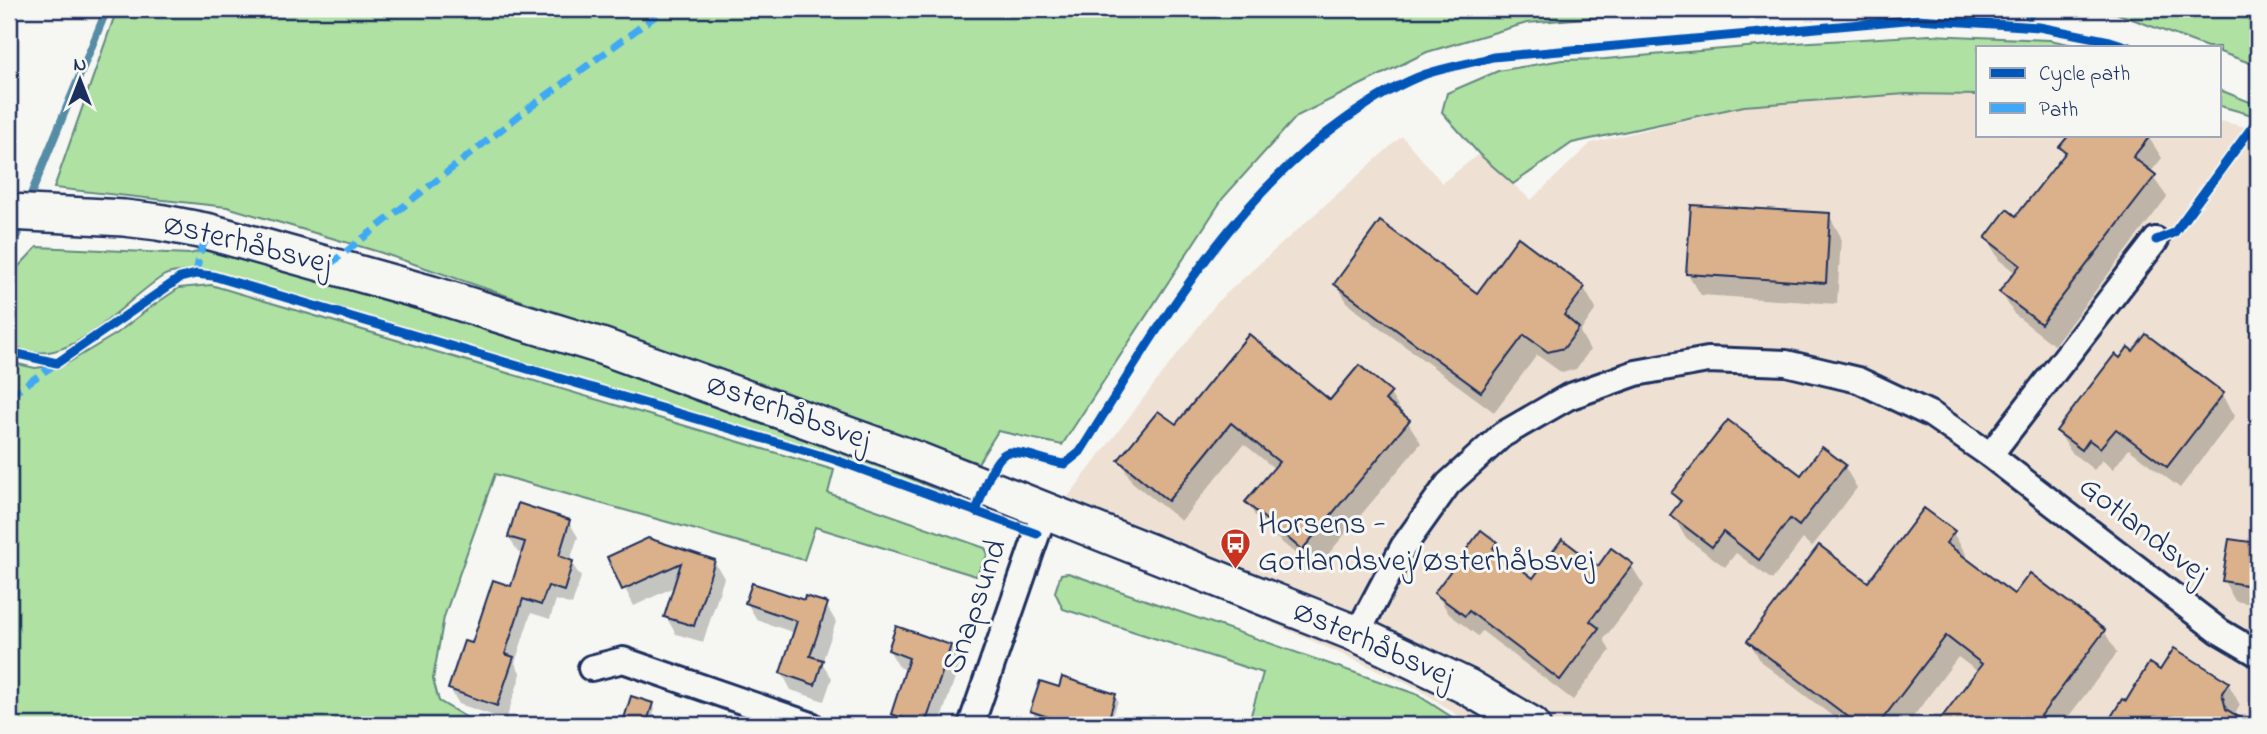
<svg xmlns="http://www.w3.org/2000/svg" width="2267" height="734" viewBox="0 0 2267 734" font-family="'Indie Flower',sans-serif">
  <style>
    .built { fill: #eee1d3 }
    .green { fill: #aee1a2; stroke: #648880; stroke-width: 2 }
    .shadow { fill: #0003 }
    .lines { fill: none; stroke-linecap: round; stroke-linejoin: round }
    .stream { stroke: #548ca6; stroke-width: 8 }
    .building { fill: #dab18b; stroke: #1b2f5e; stroke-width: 2 }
    .street-casing { stroke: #1b2f5e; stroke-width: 30 }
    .secondary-casing { stroke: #1b2f5e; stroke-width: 40 }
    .street { stroke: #f6f6f2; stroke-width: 24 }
    .secondary { stroke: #f6f6f2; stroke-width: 35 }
    .quiet { stroke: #3fa9f5; stroke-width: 7; stroke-dasharray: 14 7; stroke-linecap: butt }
    .cycleway-casing { stroke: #f6f6f2; stroke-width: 13 }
    .cycleway { stroke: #0057b8; stroke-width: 9 }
    .labels { text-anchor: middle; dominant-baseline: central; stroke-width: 6; stroke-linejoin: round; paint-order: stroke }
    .street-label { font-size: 32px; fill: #1b2f5e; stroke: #f6f6f2 }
    .poi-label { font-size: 32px; fill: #1b2f5e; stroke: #f6f6f2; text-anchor: start }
  </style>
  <rect width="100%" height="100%" fill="#f6f6f2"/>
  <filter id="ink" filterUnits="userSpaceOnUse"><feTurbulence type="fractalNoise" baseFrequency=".0143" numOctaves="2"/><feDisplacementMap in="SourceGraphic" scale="14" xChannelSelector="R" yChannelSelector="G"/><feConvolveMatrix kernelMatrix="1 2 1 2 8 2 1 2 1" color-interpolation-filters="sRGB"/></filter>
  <g filter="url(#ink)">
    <polygon class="built" points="1906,94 1978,95 1978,135 2220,135 2220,121 2258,130 2258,725 1472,725 1417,688 1154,570 1063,537 1067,498 1218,301 1402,136 1442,183 1479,154 1531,200 1591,143 1744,106"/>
    <g class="green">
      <polygon points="117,9 1692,9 1527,23 1427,52 1297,116 1223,198 1062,445 998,431 978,463 689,358 379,252 227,207 54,188"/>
      <polygon points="2073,9 2258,9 2258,66 2220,52 2220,47 2207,47 2116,13"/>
      <polygon points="1930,35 2050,40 2083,47 1978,47 1978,95 1906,94 1744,106 1572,143 1513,184 1479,154 1442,112 1447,93 1498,71 1562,60 1605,59 1795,43"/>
      <polygon points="2220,90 2255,104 2252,115 2220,106"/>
      <path d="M 37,247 L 190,254 L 212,248 L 450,314 L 851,450 L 964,503 L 843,457 L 208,271 C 196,272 176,270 165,275 C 124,298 63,382 9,342 L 9,300 L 18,267 Z"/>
      <polygon points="211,285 834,470 828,493 985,548 988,554 976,576 815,527 804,560 495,474 444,617 433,679 439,701 479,725 9,725 9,362 35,368 66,364 116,334 148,309 179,288"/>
      <polygon points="1068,573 1416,694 1464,725 1248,725 1263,673 1063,609 1055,592 1061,574"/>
    </g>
    <g class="shadow">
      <polygon points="2071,135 2100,135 2104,137 2106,135 2147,135 2162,158 2150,173 2167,197 2054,345 2014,314 2001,292 2016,273 1999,260 1987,238 2017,219 2066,155 2061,147"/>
      <polygon points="1829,215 1841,237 1837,304 1701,295 1688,274"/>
      <polygon points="1336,284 1477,295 1584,288 1596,309 1580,332 1590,350 1576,369 1562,373 1537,355 1494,412 1349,305"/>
      <polygon points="2133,353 2223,395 2235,416 2180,488 2129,449 2113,469 2102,460 2094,470 2071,452 2058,431 2120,360"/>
      <polygon points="1390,394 1421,443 1315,570 1260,524 1247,502 1275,469 1244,444 1181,521 1132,482 1120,460 1176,427"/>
      <polygon points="1823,450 1845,467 1857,488 1812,547 1803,539 1772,580 1736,553 1725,567 1685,537 1673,515 1680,505 1673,493 1801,478"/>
      <polygon points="2258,513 2258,605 2235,601 2224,581 2253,544"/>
      <polygon points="569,522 578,537 570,561 581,577 572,605 556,600 550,619 531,613 515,663 521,674 506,720 459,704 450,689 512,588 523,553 518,552 509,537"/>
      <polygon points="1953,533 1966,554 1963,558 2015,597 2031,576 2104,631 2117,653 2062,725 1938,725 1978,672 1958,657 1907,725 1844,725 1761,662 1749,641 1868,585"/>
      <polygon points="1496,543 1504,558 1533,580 1631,565 1644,586 1604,639 1610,651 1573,700 1482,631 1478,636 1449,614 1436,593"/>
      <polygon points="609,558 714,561 724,578 703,642 676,634 666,617 676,586 634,606"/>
      <polygon points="747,603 826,605 836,622 822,663 832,678 824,701 791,690 782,673 795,633 757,620"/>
      <polygon points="950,646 960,663 939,725 899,725 893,713 907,670 899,667 889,650"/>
      <polygon points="2161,672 2228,683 2240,705 2234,716 2249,725 2108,725 2123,701 2126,704"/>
      <polygon points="1060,689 1115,696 1118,701 1110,725 1047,725 1049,720 1035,716 1032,710"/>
      <polygon points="632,698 652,704 655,709 653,715 685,725 624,725"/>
      <polygon points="1171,716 1187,725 1166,725"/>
    </g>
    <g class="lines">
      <g class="stream">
        <polyline points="27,204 107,9"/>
        <polyline points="9,264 21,223"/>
      </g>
    </g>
    <g class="building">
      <polygon points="2069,135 2151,135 2133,157 2156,175 2041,324 1999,292 2020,265 1985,238 2007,209 2016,216 2066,152 2059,147"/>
      <polygon points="1691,205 1830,213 1826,283 1686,274"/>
      <polygon points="1380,221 1477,293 1518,237 1585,287 1564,315 1579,328 1564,348 1548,352 1524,335 1481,392 1334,284"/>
      <polygon points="1249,334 1330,400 1359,365 1392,392 1385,400 1410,420 1302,550 1245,502 1279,462 1231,423 1168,501 1118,460 1158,411 1176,424"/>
      <polygon points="2146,334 2224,393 2167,467 2116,429 2100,448 2089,440 2082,450 2056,431 2115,354 2120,358 2128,347 2133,351"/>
      <polygon points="1728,420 1801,475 1822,447 1846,465 1799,526 1790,519 1759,560 1723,532 1712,547 1670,515 1681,501 1671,493"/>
      <polygon points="518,503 570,520 559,556 573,561 564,591 548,586 541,605 523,599 505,654 514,657 497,706 448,689 464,641 472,643 493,580 511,586 525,542 508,537"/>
      <polygon points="1924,508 1955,531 1946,543 2014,594 2030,573 2105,630 2034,725 1936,725 1982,664 1946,636 1878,725 1859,725 1747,641 1819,545 1868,582"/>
      <polygon points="1481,530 1497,542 1493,548 1533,578 1562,539 1598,566 1611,548 1633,564 1590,621 1599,628 1560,680 1469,611 1465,616 1434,593"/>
      <polygon points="648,538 715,560 694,626 664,617 681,563 622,590 607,557"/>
      <polygon points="2229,539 2258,543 2258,587 2222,581"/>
      <polygon points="752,583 804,600 805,596 828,603 810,656 823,660 815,685 780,673 797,621 745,603"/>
      <polygon points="896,626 951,645 925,725 891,714 909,658 888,650"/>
      <polygon points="2174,648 2229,682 2222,693 2226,709 2252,725 2106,725 2122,699 2126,701 2149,663 2160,670"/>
      <polygon points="1062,677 1116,694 1107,725 1083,720 1081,725 1046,725 1048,717 1030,711 1040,681 1059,687"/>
      <polygon points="631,696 653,703 646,725 622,725"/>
    </g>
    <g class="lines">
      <defs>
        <g id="street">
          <polyline points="1990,455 2156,240"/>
          <polyline points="1357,634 1403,547 1448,484 1502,435 1568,397 1636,373 1708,360 1786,363 1858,380 1932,415 1990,455 2219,631 2258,654"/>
          <polyline points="591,668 623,660 811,725"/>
          <polyline points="971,725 1045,511"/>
        </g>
        <polyline id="secondary" points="9,212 124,218 158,222 210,232 432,294 601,346 920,461 1357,634 1468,687 1532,725"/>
      </defs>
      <use href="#street" class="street-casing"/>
      <use href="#secondary" class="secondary-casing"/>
      <use href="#street" class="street"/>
      <use href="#secondary" class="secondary"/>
      <g class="quiet">
        <polyline points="2022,9 2039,27"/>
        <polyline points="329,265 521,114 665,9"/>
        <polyline points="196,274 200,252 210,232"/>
        <polyline points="9,396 57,363"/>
      </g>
      <defs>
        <g id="cycleway">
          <polyline points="2156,240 2174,233 2258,119"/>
          <polyline points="9,352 57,363 180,278 196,274 213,276 833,459 1037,534"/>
          <path d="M 976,512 C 981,498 993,453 1010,452 C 1028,452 1047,462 1065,464 L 1080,452 C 1156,332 1228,201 1347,118 C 1371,101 1398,84 1426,74 C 1448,67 1471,63 1493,57 L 1917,19 L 2039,27 L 2110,41 L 2129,47"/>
        </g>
      </defs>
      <use href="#cycleway" class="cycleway-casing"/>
      <use href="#cycleway" class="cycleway"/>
    </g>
  </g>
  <defs>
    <symbol id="bus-pin" viewBox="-11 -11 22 30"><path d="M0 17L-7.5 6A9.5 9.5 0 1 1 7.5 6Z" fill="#c8321e" stroke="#f6f6f2"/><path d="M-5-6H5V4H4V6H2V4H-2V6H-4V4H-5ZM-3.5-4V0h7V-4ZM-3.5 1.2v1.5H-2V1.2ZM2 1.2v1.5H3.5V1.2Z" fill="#fff"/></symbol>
  </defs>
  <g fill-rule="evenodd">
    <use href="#bus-pin" x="1218" y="526" width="35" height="47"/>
  </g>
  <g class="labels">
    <g class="street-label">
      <text transform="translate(247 245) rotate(14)">Østerhåbsvej</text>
      <text transform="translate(788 413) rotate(20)">Østerhåbsvej</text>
      <text transform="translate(2143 531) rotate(38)">Gotlandsvej</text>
      <text transform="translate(976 607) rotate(-71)">Snapsund</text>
      <text transform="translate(1373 645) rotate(24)">Østerhåbsvej</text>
    </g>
    <g class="poi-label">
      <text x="1258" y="525">Horsens -<tspan x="1258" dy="37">Gotlandsvej/Østerhåbsvej</tspan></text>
    </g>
  </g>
  <rect width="2267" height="734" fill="none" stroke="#f6f6f2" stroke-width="35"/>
  <rect x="18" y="18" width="2232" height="699" fill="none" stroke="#1b2f5e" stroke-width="2.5" filter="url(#ink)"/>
  <rect x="1976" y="46" width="245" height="91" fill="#f6f6f2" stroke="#9ea6b7" stroke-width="2"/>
  <rect x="1990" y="68" width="35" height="10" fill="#0057b8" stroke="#9ea6b7" stroke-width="2"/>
  <text x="2039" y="80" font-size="21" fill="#1b2f5e">Cycle path</text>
  <rect x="1990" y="103" width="35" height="10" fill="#3fa9f5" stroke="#9ea6b7" stroke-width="2"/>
  <text x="2039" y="116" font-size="21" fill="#1b2f5e">Path</text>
  <g transform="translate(80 80)" stroke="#f6f6f2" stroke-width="5" paint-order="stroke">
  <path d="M0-5L12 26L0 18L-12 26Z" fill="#1b2f5e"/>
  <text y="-10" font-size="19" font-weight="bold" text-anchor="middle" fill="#1b2f5e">N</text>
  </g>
</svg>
